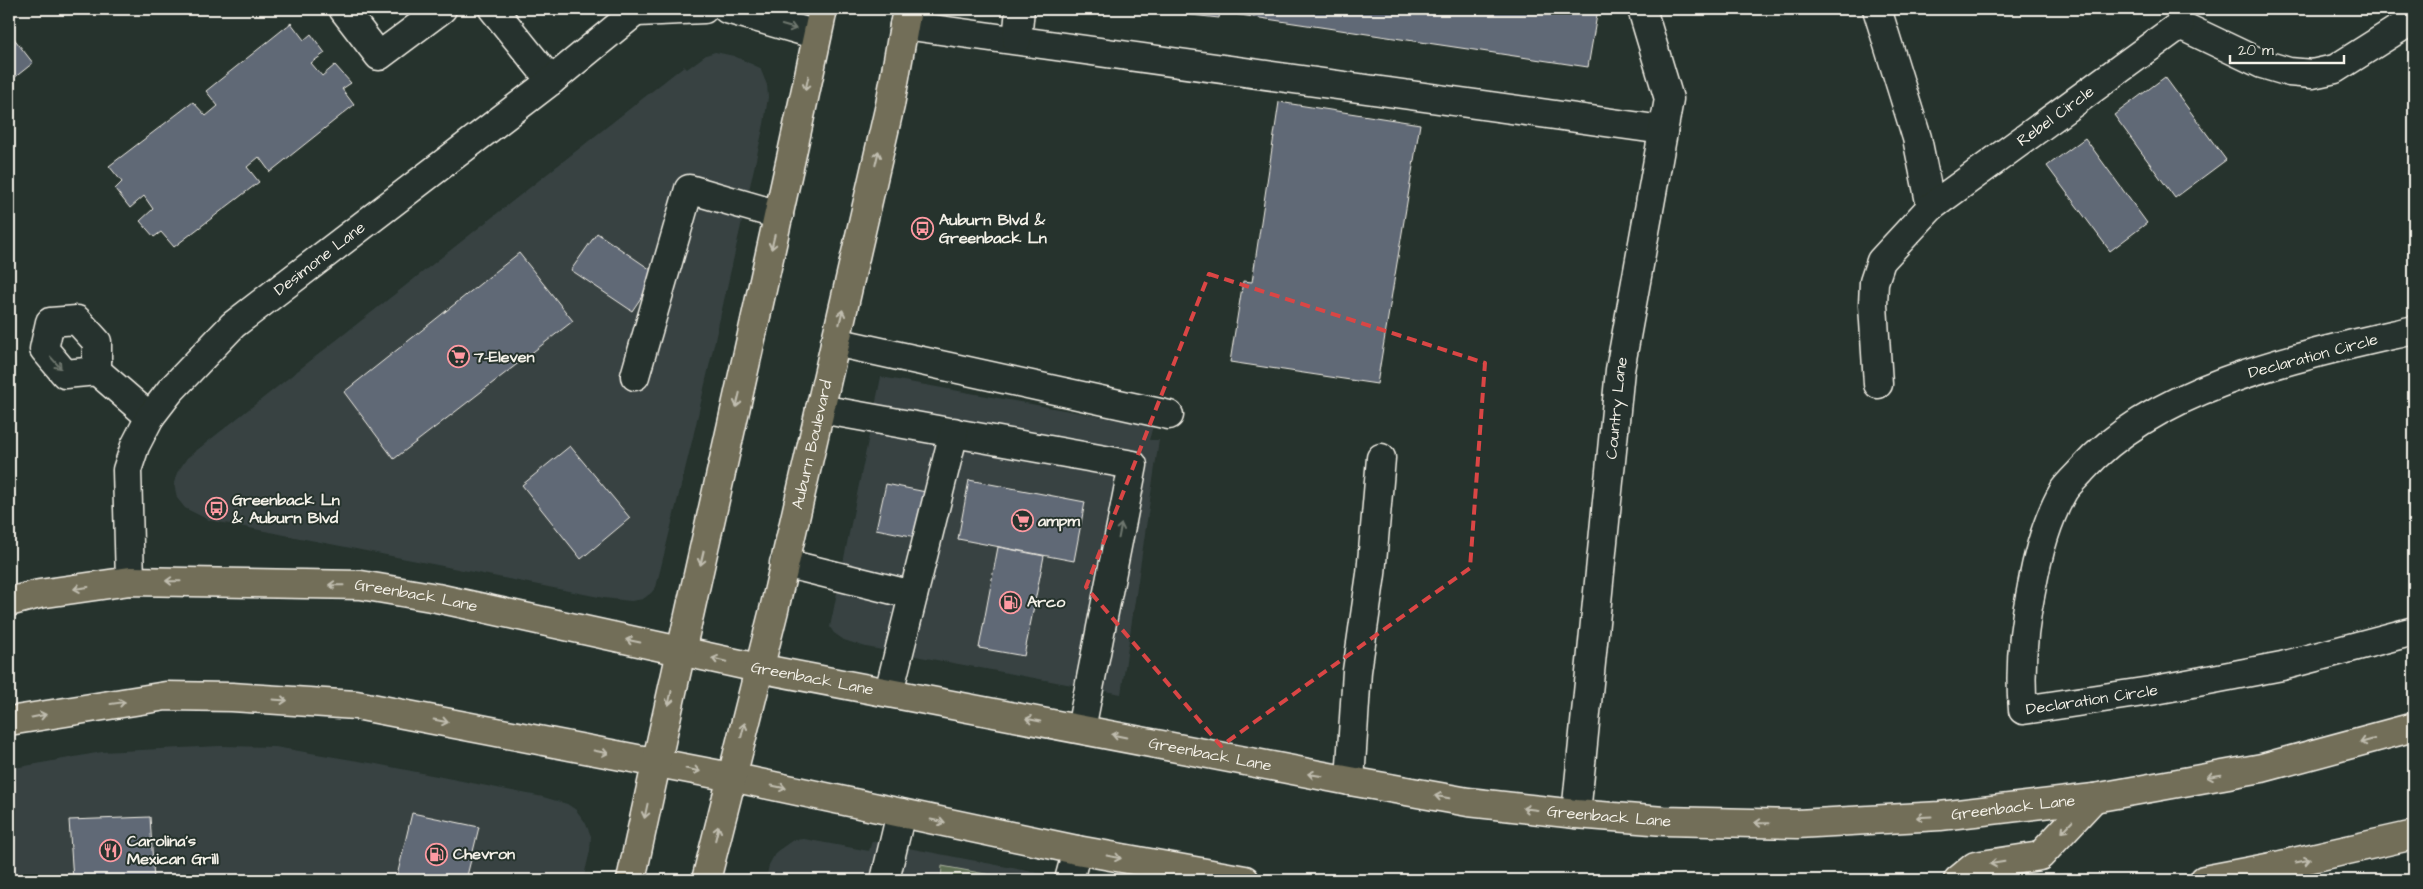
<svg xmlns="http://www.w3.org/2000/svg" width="2423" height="889" viewBox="0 0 2423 889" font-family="'Architects Daughter',sans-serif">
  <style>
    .built { fill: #384343 }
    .green { fill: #5f7154; stroke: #aab19e }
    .building { fill: #616976; stroke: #f4f1e8 }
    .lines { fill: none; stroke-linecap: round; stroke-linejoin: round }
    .minor-casing { stroke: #f4f1e8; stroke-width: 31 }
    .major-casing { stroke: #f4f1e8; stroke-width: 31 }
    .minor { stroke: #26332d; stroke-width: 28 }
    .major { stroke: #726e59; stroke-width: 28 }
    .oneway { stroke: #6e766e }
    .oneway2 { stroke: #c0bdaf }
    .marked { fill: none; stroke: #da4645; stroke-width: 4; stroke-dasharray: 10 6; stroke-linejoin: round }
    .labels { text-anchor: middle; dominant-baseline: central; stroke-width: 4; stroke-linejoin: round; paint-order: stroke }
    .street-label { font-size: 16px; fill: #f4f1e8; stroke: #26332d }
    .poi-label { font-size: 16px; font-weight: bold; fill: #f4f1e8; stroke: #26332d; text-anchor: start }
  </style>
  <rect width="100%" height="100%" fill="#26332d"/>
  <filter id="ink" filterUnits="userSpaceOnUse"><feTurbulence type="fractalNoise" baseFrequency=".02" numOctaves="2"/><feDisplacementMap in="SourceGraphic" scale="10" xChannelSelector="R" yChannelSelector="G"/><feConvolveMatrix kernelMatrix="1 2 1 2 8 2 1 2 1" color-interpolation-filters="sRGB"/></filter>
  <g filter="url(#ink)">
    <g class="built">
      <polygon points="715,52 734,56 760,68 767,85 768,97 764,124 693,437 656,587 651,593 643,599 631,601 604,598 209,520 185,508 177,498 174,483 177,473 187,458 684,66 687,69 706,55"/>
      <polygon points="881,377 1153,426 1149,440 1159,440 1121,694 866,647 844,640 834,633 830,627"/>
      <polygon points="220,746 275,747 376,764 543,797 567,804 576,810 585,822 591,836 590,851 583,880 9,880 9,769 102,752"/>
      <polygon points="804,839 869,851 872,841 1074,880 766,880 769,865 776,852 793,840"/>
    </g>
    <polygon class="green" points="942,866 1018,880 941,880"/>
    <g class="building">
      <polygon points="1135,9 1598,9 1588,67 1220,12 1219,18"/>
      <polygon points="291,23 304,40 311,34 325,53 311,63 322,76 335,65 351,83 342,89 354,105 270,172 259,157 247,167 259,182 174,247 161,232 154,237 140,221 153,209 144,196 130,208 115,189 122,182 109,166 193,102 206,116 218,106 206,91"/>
      <polygon points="9,32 33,63 9,82"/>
      <polygon points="2165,77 2226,160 2175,198 2114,115"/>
      <polygon points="1279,102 1420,124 1377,384 1230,362 1243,281 1252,282"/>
      <polygon points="2085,138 2147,223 2110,251 2047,166"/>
      <polygon points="597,233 657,274 632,311 571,270"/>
      <polygon points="519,253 573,321 394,459 344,392"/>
      <polygon points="570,446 630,518 581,559 522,485"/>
      <polygon points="969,480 1085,502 1074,561 958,539"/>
      <polygon points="886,484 931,493 921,538 876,529"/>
      <polygon points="998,547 1044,556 1024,656 979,648"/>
      <polygon points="412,813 479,827 466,880 396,880"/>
      <polygon points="150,817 154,880 73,880 69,820"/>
    </g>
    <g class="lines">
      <defs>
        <g id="minor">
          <polyline points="343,9 379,56 442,9"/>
          <polyline points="493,9 551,81"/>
          <polyline points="727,9 817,35"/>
          <polyline points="1877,9 1917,138 1931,207"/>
          <polyline points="637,12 704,9"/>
          <polyline points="904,25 1663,130"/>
          <polyline points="2180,25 2262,64 2289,72 2312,74 2335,69 2414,19"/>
          <polyline points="1017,40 1020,9"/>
          <path id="s1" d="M 2414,330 C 2306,355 2158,384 2082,470 C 2076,477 2069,483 2064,490 C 2047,519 2038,553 2032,586 C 2023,628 2019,668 2023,710 L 2150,691 L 2282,666 L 2414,631"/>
          <polyline points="835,342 1169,415"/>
          <polyline points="97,371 97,342 77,320 50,322 44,349 65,374 97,371 150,417"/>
          <polyline points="635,376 689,189 779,215"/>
          <path id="s2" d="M 1878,384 L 1873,305 L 1874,282 L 1881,261 L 1931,207 L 2180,25"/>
          <polyline points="820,409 1133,465 1081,729"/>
          <polyline points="784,563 913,595"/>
          <path id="s3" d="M 130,581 L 127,470 L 135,446 L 150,417 L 170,391 L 233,325 L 551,81 L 639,9"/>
          <polyline points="889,692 954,432"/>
          <polyline points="1350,781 1357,671 1371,574 1381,458"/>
          <path id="s4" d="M 1576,814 L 1620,370 L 1669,99 L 1642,9"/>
          <polyline points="885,880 901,813"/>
          <polyline points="1069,880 1077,850"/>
        </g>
        <g id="major">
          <path id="s5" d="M 9,602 L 39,594 L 130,581 L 361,585 L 437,598 L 758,668 L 1350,781 L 1468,802 L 1576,814 L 1664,821 L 1797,824 L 1940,816 L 2094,798 L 2262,768 L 2414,727"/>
          <polyline points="9,721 166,696 232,697 356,705 731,777 1077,850 1245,880"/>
          <path d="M 631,880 C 693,589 762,300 823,9"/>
          <path id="s6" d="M 706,880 L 774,610 L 890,105 L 907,9"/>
          <polyline points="1958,880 1975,866 2040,856 2094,798"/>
          <polyline points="2204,880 2272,867 2414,835"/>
        </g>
      </defs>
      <use href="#minor" class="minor-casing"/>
      <use href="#major" class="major-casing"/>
      <use href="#minor" class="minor"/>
      <use href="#major" class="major"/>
    </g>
    <defs><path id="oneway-shaft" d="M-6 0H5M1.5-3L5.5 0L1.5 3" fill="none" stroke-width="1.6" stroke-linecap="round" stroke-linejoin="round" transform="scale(1.25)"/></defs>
    <g class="oneway">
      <use href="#oneway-shaft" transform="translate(789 27) rotate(16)"/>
      <use href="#oneway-shaft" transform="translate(56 363) rotate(48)"/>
      <use href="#oneway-shaft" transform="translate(1120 531) rotate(-79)"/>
    </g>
    <g class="oneway2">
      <use href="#oneway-shaft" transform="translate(807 83) rotate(102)"/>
      <use href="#oneway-shaft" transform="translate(877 158) rotate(-77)"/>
      <use href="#oneway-shaft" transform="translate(773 242) rotate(103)"/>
      <use href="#oneway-shaft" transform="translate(841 317) rotate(-77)"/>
      <use href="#oneway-shaft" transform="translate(738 400) rotate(103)"/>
      <use href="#oneway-shaft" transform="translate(702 558) rotate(103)"/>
      <use href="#oneway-shaft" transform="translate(173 581) rotate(-179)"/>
      <use href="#oneway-shaft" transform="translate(336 585) rotate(-179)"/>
      <use href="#oneway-shaft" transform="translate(81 588) rotate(172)"/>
      <use href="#oneway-shaft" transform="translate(633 641) rotate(-168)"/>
      <use href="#oneway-shaft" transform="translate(719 660) rotate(-167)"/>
      <use href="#oneway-shaft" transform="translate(670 698) rotate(102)"/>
      <use href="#oneway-shaft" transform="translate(280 700) rotate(4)"/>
      <use href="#oneway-shaft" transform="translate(118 703) rotate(-8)"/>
      <use href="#oneway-shaft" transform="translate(39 716) rotate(-11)"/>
      <use href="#oneway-shaft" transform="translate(1033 720) rotate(-169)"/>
      <use href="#oneway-shaft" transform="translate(441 721) rotate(11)"/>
      <use href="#oneway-shaft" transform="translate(743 730) rotate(-76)"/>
      <use href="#oneway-shaft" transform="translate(1119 736) rotate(-169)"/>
      <use href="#oneway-shaft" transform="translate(2367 741) rotate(164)"/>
      <use href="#oneway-shaft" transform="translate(601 752) rotate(11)"/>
      <use href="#oneway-shaft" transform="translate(693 770) rotate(11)"/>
      <use href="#oneway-shaft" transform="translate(1315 775) rotate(-170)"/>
      <use href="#oneway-shaft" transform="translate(2214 776) rotate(170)"/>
      <use href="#oneway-shaft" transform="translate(779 787) rotate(12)"/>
      <use href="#oneway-shaft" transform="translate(1442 797) rotate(-170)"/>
      <use href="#oneway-shaft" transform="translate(1530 809) rotate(-173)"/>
      <use href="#oneway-shaft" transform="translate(646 811) rotate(102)"/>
      <use href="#oneway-shaft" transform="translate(1924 817) rotate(177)"/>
      <use href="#oneway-shaft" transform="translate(938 821) rotate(12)"/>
      <use href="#oneway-shaft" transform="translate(1762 823) rotate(-179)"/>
      <use href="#oneway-shaft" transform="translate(2067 827) rotate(133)"/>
      <use href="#oneway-shaft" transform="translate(717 833) rotate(-76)"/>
      <use href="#oneway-shaft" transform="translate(1114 857) rotate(11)"/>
      <use href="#oneway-shaft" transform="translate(2303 861) rotate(-12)"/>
      <use href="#oneway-shaft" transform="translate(1997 863) rotate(171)"/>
    </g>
  </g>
  <path class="marked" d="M 1209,274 L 1485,363 L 1470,568 L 1221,746 L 1086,587 Z"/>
  <defs>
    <symbol id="bus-ring" viewBox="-11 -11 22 22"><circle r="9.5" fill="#26332d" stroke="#ff9aa2" stroke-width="1.5"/><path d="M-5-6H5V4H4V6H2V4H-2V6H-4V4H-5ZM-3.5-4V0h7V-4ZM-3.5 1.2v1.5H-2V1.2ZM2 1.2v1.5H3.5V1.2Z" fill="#ff9aa2"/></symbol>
    <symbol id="supermarket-ring" viewBox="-11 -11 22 22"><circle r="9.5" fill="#26332d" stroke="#ff9aa2" stroke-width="1.5"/><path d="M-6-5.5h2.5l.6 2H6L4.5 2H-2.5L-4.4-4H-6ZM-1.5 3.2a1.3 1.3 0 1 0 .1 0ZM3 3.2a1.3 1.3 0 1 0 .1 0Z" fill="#ff9aa2"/></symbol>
    <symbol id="fuel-ring" viewBox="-11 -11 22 22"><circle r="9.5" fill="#26332d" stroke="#ff9aa2" stroke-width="1.5"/><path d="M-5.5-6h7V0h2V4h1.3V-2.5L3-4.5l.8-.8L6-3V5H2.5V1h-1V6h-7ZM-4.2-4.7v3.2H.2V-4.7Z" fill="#ff9aa2"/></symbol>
    <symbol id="restaurant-ring" viewBox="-11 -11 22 22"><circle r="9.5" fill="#26332d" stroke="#ff9aa2" stroke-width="1.5"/><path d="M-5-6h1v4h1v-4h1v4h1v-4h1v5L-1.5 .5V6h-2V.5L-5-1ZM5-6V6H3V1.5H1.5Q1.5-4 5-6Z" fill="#ff9aa2"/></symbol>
  </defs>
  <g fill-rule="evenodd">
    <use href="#bus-ring" x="910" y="216" width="25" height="25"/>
    <use href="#supermarket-ring" x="446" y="344" width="25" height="25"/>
    <use href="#bus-ring" x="204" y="496" width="25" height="25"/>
    <use href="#supermarket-ring" x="1010" y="508" width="25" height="25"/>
    <use href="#fuel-ring" x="998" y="590" width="25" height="25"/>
    <use href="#restaurant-ring" x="98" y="838" width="25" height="25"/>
    <use href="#fuel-ring" x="424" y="842" width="25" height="25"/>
  </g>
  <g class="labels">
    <g class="street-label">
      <text stroke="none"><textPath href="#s2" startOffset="352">Rebel Circle</textPath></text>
      <text stroke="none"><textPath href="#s3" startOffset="402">Desimone Lane</textPath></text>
      <text transform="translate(2313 356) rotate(-15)">Declaration Circle</text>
      <text stroke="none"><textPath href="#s4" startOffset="408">Country Lane</textPath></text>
      <text stroke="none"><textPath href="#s6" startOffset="448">Auburn Boulevard</textPath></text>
      <text stroke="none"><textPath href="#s5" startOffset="410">Greenback Lane</textPath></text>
      <text stroke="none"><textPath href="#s5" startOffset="815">Greenback Lane</textPath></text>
      <text stroke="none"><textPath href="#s1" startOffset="689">Declaration Circle</textPath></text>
      <text stroke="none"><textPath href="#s5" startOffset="1220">Greenback Lane</textPath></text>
      <text stroke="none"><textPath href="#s5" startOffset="2029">Greenback Lane</textPath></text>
      <text stroke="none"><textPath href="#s5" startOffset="1624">Greenback Lane</textPath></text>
    </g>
    <g class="poi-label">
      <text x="939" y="220">Auburn Blvd &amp;<tspan x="939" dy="18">Greenback Ln</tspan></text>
      <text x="474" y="357">7-Eleven</text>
      <text x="232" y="500">Greenback Ln<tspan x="232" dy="18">&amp; Auburn Blvd</tspan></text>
      <text x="1038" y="521">ampm</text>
      <text x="1027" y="602">Arco</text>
      <text x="127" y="841">Carolina's<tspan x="127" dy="18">Mexican Grill</tspan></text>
      <text x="453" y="854">Chevron</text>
    </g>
  </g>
  <rect width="2423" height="889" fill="none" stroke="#26332d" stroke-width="30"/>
  <rect x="15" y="15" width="2393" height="859" fill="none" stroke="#f4f1e8" stroke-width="2" filter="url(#ink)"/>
  <path d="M2230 55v8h114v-8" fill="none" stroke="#f4f1e8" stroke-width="2.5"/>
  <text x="2238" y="55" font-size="15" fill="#f4f1e8" stroke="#26332d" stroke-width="4" paint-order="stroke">20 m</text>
</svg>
